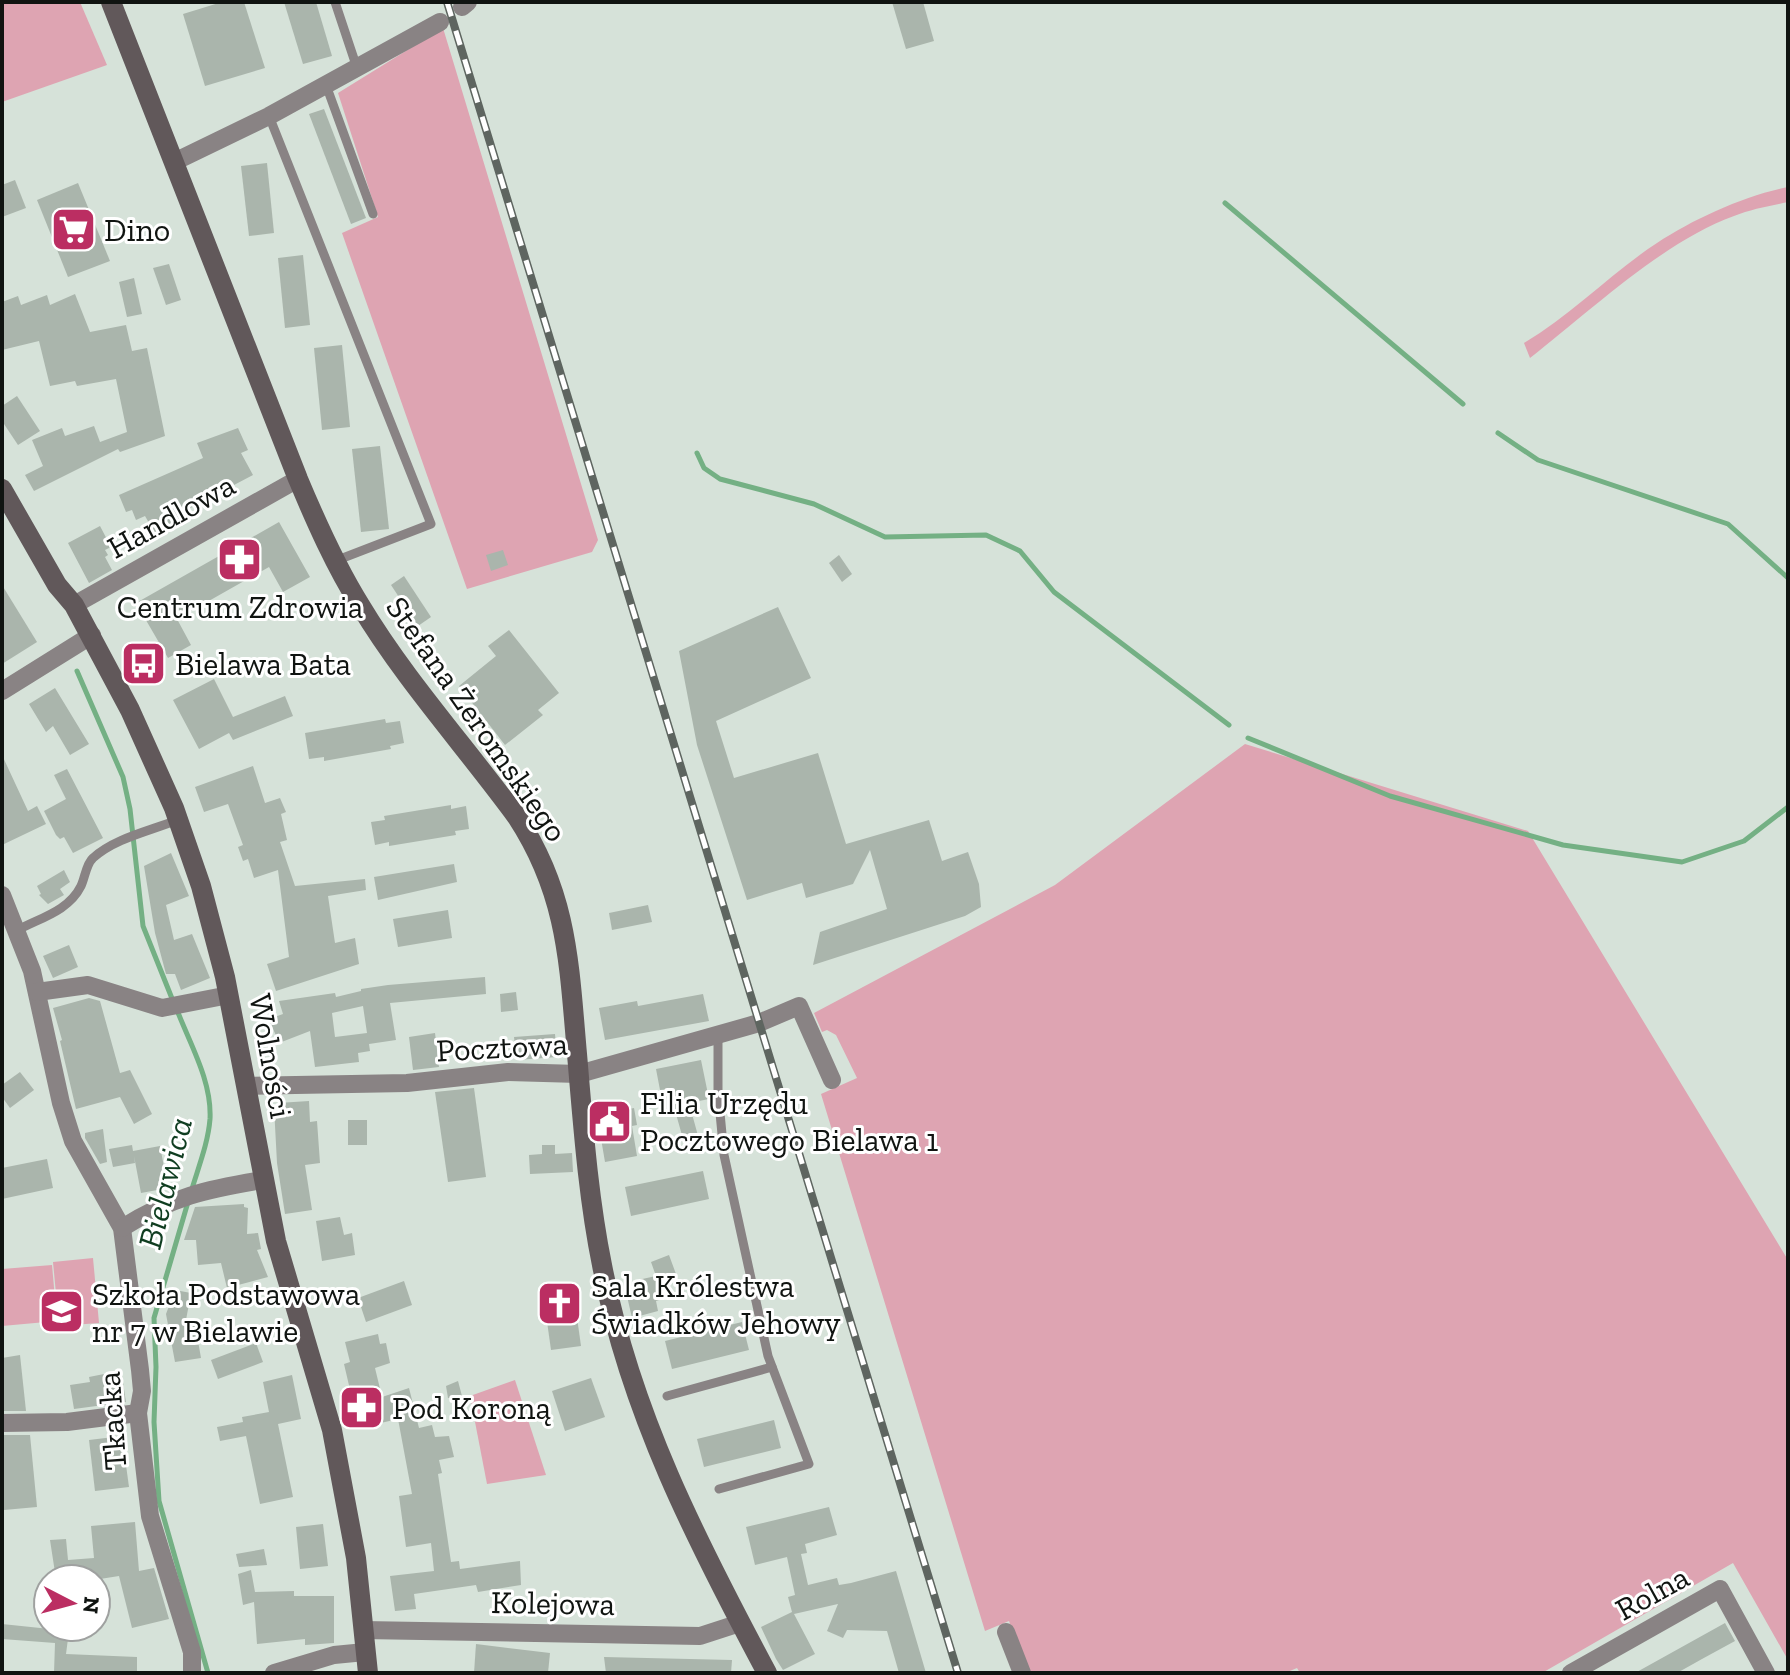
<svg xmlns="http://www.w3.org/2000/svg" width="1790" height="1675" viewBox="0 0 1790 1675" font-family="'Zilla Slab',serif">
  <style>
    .green { fill: #dea4b2 }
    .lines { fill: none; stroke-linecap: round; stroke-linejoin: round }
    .stream { stroke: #74b084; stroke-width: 5 }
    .building { fill: #aab5ac; fill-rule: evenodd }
    .lane { stroke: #898384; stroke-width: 9 }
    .street { stroke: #898384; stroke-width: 18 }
    .secondary { stroke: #61585a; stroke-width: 20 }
    .rail-casing { stroke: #5e6560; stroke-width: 8 }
    .rail { stroke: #fff; stroke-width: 5; stroke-dasharray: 15; stroke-linecap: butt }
    .labels { text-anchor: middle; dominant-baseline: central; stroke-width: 6; stroke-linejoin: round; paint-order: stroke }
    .poi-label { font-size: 32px; fill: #101411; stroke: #fff; text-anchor: start }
    .street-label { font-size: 32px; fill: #101411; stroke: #fff }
    .water-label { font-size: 34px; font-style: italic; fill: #0f3d20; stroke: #fff }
  </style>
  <rect width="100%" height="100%" fill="#d6e2d9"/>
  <g class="green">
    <polygon points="2,2 80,2 107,65 2,102"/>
    <polygon points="443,28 598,540 592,552 467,589 342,233 378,217 338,93"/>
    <path d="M 1788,187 L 1788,202 C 1770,206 1751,209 1734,216 C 1664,241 1589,312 1530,358 L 1524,343 C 1573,314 1611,273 1657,243 C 1693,219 1746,195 1788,187 Z"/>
    <polygon points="1245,744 1528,831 1788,1260 1788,1660 1733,1563 1542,1673 1300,1673 1297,1668 1285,1673 1028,1673 1009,1621 985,1631 821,1094 857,1078 836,1035 827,1030 822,1032 814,1013 1055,885"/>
    <polygon points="93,1258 99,1323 59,1326 53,1262"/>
    <polygon points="52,1265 57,1321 2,1326 2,1269"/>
    <polygon points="515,1380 546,1475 487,1484 470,1396"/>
  </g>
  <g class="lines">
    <g class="stream">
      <polyline points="1225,203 1463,404"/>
      <polyline points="1498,433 1538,460 1728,524 1788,578"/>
      <polyline points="697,453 704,468 720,479 814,504 885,537 986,535 1020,551 1054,592 1229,725"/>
      <polyline points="77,671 123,777 130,809 143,926 173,1001"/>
      <polyline points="1248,738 1390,796 1563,845 1682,862 1744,841 1788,807"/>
      <path d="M 177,1010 C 190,1044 212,1081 210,1119 C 208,1144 198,1168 191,1192"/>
      <polyline points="188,1202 154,1318 156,1367 154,1422 159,1501 208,1673"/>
    </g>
  </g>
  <g class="building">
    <polygon points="222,2 244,2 265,68 205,86 183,14"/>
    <polygon points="284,2 316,2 332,56 303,64"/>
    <polygon points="892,2 923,2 934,41 906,49"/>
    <polygon points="324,109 366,218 351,224 309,114"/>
    <polygon points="267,163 274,233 249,236 241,166"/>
    <polygon points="15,180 26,208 2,217 2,185"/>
    <polygon points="78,183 110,261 68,277 37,200"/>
    <polygon points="303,255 310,325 285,328 278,258"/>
    <polygon points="169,264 181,300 166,305 153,268"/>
    <polygon points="134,278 142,314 127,317 119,282"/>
    <polygon points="75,294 90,332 126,325 132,351 147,348 165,436 120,452 118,449 34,491 25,475 43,466 32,440 62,428 65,436 94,426 100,442 127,432 116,379 77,386 75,381 50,386 39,341 2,350 2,302 18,296 21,305 47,295 50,305"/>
    <polygon points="342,345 350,427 322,430 314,348"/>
    <polygon points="17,396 40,431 18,445 2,421 2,406"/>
    <polygon points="238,428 248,450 241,453 253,475 177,515 180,520 156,535 145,516 136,520 132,510 126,512 119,495 203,458 197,443"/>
    <polygon points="380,446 389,529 361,532 352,449"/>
    <polygon points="279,522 310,577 283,592 269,567 177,619 191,645 168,658 136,603"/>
    <polygon points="100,526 111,547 105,550 108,555 105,557 112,570 89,583 68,543"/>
    <polygon points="503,550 508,565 491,571 486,555"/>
    <polygon points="839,555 852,574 842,582 829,563"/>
    <polygon points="404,576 431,617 418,626 391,585"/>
    <polygon points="2,585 37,642 2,664"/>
    <polygon points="778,607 811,678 716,721 734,778 818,753 846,844 929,820 942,861 968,852 979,884 981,907 965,916 813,965 820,932 887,909 870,850 853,884 806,898 802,883 747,900 697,745 679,651"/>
    <polygon points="509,630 559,693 538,710 543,715 505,745 459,686 496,656 488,646"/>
    <polygon points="214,679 233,717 285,696 293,716 233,740 229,733 199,749 173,700"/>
    <polygon points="55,688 89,744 70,755 53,726 46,732 29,704"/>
    <polygon points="385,719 386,723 400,721 404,743 390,746 391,749 324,761 324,757 309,759 305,733"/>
    <polygon points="2,755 28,811 37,806 46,824 2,845"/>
    <polygon points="253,766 265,803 280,798 286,812 281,814 287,840 280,842 295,886 365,879 366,890 328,896 335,943 355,938 359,964 276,991 267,964 289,957 278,870 254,878 248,859 243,861 238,847 243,845 228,804 204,812 195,787"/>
    <polygon points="67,769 103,838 73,853 64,837 60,839 56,835 44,811 66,799 54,775"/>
    <polygon points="451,805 451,809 466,806 469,829 455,831 456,835 389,846 389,842 375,845 371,822 385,820 384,816"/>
    <polygon points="171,853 189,896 166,905 174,940 192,934 210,978 181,990 175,974 166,974 155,933 144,866"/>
    <polygon points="454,864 457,882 378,900 374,877"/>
    <polygon points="64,870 70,882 60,889 64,895 48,904 39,895 41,894 37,886"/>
    <polygon points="648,905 652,922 612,930 609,913"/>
    <polygon points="448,910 452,938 398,947 393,919"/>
    <polygon points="69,945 78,967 53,978 43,956"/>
    <path d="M 485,977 L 486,994 L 390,1003 L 396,1040 L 369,1044 L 370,1051 L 358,1053 L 359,1062 L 315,1067 L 310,1031 L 279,1043 L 269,1019 L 283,1014 L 279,1001 L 335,993 L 336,997 L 361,991 L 361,989 L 388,985 ZM 363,1006 L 367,1033 L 335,1037 L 332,1013 Z"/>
    <polygon points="516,992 518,1010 501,1012 500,994"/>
    <polygon points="703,994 709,1021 605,1040 599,1008 637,1001 638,1006"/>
    <polygon points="89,998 100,1001 120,1073 130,1070 152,1114 134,1124 120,1097 76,1109 60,1041 62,1040 53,1008"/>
    <polygon points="435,1033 439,1067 413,1070 409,1037"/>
    <polygon points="555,1034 557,1057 517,1060 514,1037"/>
    <polygon points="701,1060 709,1099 689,1103 700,1143 685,1146 669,1089 660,1090 656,1069"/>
    <polygon points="20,1072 34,1090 10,1108 2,1097 2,1085"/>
    <polygon points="474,1088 486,1177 448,1182 435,1092"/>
    <polygon points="309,1101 310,1122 317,1121 320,1163 305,1165 312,1210 285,1214 277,1163 274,1107 278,1107 278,1103"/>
    <polygon points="634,1108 637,1125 632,1126 637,1156 605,1162 597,1115"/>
    <rect x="348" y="1120" width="19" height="25"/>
    <polygon points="103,1129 107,1162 100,1164 85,1138 85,1133"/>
    <polygon points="132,1145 133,1151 160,1146 168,1188 141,1193 134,1156 135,1163 113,1167 109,1149"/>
    <polygon points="542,1145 555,1145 555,1154 572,1153 573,1172 530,1174 529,1155 542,1154"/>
    <polygon points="47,1159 53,1188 2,1199 2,1168"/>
    <polygon points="703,1171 709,1199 631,1216 625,1187"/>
    <polygon points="244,1204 244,1207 248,1208 247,1234 258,1233 261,1249 257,1250 268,1277 227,1288 221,1263 198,1265 196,1240 184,1240 195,1207"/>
    <polygon points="340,1217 344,1235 352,1233 355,1255 322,1261 316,1221"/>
    <polygon points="669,1255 676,1274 657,1279 659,1300 656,1301 658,1311 632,1318 624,1283 656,1276 651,1262"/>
    <polygon points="404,1281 412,1305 366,1322 358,1298"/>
    <polygon points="572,1282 581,1346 551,1350 542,1286"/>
    <polygon points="175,1290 191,1293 186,1320 194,1318 201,1358 175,1362 166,1314"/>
    <polygon points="742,1322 749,1350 672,1369 665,1341"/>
    <polygon points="378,1334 380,1344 386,1343 390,1363 375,1368 382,1397 409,1388 419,1428 432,1425 435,1437 449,1436 454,1457 439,1460 442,1473 438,1474 451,1562 459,1561 460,1569 520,1561 521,1585 478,1592 476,1585 414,1594 416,1609 395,1611 390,1576 434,1571 431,1543 406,1547 399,1496 412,1494 398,1419 359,1428 344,1364 350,1362 345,1342"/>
    <polygon points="256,1343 263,1362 218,1379 211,1360"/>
    <polygon points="20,1355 26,1411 2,1411 2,1358"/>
    <polygon points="104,1374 105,1379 122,1376 126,1402 74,1409 70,1385 90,1382 89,1377"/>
    <polygon points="292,1375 301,1419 278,1424 293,1497 260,1504 246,1436 220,1441 217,1427 243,1422 242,1417 269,1412 263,1382"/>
    <polygon points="591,1378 605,1417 565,1431 552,1391"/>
    <polygon points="458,1381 462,1396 448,1398 446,1386"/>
    <polygon points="774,1420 781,1448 704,1467 697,1439"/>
    <polygon points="2,1435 30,1435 37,1507 4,1510"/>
    <polygon points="122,1436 129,1487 95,1491 89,1440"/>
    <polygon points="829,1507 837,1535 805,1544 807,1553 801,1554 808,1585 837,1578 839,1585 851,1583 896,1571 926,1673 899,1673 887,1631 847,1630 843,1638 827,1631 838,1604 794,1614 815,1654 783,1670 776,1659 761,1627 792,1612 788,1597 795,1595 787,1557 755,1565 746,1527"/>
    <polygon points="135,1522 139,1571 154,1568 169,1619 132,1628 119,1576 100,1579 56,1579 50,1540 66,1539 68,1560 94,1558 91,1526"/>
    <polygon points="323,1524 328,1566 300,1569 296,1527"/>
    <polygon points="264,1549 267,1565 239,1567 236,1554"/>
    <polygon points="251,1570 255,1592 294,1591 294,1596 334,1596 334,1643 305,1645 305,1639 257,1644 254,1602 243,1605 238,1574"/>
    <polygon points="1725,1623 1735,1641 1702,1659 1677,1673 1635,1673"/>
    <polygon points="2,1624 69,1631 66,1654 137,1657 137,1673 54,1673 55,1643 2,1639"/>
    <polygon points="476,1644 550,1653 548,1673 474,1673"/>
    <polygon points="604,1657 732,1660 731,1673 606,1673"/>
  </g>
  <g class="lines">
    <g class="lane">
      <polyline points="335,2 357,68"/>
      <polyline points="326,85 373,214"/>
      <polyline points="269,116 431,524 335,561"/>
      <path d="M 16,931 C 39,918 68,912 81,886 C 85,878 86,864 93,858 C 115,838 150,831 177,820"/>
      <polyline points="718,1034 718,1092 724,1155 768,1356 809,1464 719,1489"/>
      <polyline points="667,1396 772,1367"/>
    </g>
    <g class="street">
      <polyline points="462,7 468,2"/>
      <polyline points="174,162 269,116 440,22"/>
      <polyline points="74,605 298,479"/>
      <polyline points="2,691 92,635"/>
      <polyline points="2,895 32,971 61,1103 73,1141 122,1228 140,1370 142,1391 138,1413 150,1516 192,1652 192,1673"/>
      <polyline points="37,992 88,985 162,1008 229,995"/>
      <polyline points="246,1086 407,1083 508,1072 579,1074 759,1023 799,1006 832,1080"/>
      <path d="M 122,1228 C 171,1197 207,1189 263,1180"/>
      <polyline points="2,1423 67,1422 138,1413"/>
      <polyline points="363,1630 700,1636 740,1623"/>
      <polyline points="1006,1632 1022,1673"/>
      <polyline points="274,1673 334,1655 365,1652"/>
      <polyline points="1571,1673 1720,1589 1766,1673"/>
    </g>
    <g class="secondary">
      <path d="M 111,2 L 298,479 C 316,522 335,565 360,605 C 405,680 465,746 517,817 C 568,895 569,964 577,1054 C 583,1124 588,1196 602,1265 C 630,1412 697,1542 767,1673"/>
      <polyline points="2,489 57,585 74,605 130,710 174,808 201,886 225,977 276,1241 332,1430 356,1558 368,1673"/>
    </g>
    <defs>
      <polyline id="rail" points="447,2 958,1673"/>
    </defs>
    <use href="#rail" class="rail-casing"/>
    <use href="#rail" class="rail"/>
  </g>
  <defs>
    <symbol id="supermarket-square" viewBox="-11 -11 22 22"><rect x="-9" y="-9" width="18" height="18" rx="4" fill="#bb2e62" stroke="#fff"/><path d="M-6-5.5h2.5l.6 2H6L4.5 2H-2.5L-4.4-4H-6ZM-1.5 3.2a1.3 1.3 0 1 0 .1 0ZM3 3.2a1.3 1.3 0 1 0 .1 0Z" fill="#fff"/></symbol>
    <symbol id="pharmacy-square" viewBox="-11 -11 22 22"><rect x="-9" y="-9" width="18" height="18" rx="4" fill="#bb2e62" stroke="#fff"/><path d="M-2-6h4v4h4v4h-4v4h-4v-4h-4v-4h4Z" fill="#fff"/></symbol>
    <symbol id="bus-square" viewBox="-11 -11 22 22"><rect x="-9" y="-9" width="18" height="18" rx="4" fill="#bb2e62" stroke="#fff"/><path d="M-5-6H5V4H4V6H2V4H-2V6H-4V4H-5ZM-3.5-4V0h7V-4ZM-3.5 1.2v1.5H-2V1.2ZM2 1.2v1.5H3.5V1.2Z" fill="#fff"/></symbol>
    <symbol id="civic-square" viewBox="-11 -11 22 22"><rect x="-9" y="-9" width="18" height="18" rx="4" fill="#bb2e62" stroke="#fff"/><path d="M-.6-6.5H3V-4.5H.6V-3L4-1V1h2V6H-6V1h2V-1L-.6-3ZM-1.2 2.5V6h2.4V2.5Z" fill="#fff"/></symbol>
    <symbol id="church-square" viewBox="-11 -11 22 22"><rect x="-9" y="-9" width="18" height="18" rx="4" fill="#bb2e62" stroke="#fff"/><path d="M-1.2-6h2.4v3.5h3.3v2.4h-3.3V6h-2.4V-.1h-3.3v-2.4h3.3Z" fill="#fff"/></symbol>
    <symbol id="school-square" viewBox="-11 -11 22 22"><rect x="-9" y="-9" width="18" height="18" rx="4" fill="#bb2e62" stroke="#fff"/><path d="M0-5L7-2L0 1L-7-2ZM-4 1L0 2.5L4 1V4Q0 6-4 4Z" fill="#fff"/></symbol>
  </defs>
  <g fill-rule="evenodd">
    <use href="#supermarket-square" x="48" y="204" width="51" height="51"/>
    <use href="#pharmacy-square" x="214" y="534" width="51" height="51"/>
    <use href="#bus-square" x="118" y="638" width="51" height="51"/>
    <use href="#civic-square" x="584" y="1096" width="51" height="51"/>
    <use href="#church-square" x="534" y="1278" width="51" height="51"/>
    <use href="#school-square" x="36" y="1286" width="51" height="51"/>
    <use href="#pharmacy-square" x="336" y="1382" width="51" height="51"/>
  </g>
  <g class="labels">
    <g class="poi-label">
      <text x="104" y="230">Dino</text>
      <text x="240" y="607" text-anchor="middle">Centrum Zdrowia</text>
      <text x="175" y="664">Bielawa Bata</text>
      <text x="640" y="1103">Filia Urzędu<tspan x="640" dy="37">Pocztowego Bielawa 1</tspan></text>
      <text x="591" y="1286">Sala Królestwa<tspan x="591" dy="37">Świadków Jehowy</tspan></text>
      <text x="92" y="1294">Szkoła Podstawowa<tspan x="92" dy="37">nr 7 w Bielawie</tspan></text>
      <text x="392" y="1408">Pod Koroną</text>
    </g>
    <g class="street-label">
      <text transform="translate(171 516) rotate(-29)">Handlowa</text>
      <text transform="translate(477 719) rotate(55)">Stefana Żeromskiego</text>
      <text transform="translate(502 1047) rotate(-3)">Pocztowa</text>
      <text transform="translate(271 1056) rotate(80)">Wolności</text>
      <text transform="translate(112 1421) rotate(-94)">Tkacka</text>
      <text transform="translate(1652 1593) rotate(-29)">Rolna</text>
      <text transform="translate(553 1603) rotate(1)">Kolejowa</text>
    </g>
    <g class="water-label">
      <text transform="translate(165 1183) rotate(-76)">Bielawica</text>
    </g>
  </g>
  <rect width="1790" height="1675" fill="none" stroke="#101411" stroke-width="8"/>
  <g transform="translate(72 1603) rotate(96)"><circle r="38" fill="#ffffff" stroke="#9fa1a0" stroke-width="2"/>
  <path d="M0-6L14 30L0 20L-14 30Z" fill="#bb2e62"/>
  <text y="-12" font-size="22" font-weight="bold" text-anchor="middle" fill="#101411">N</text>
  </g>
</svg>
